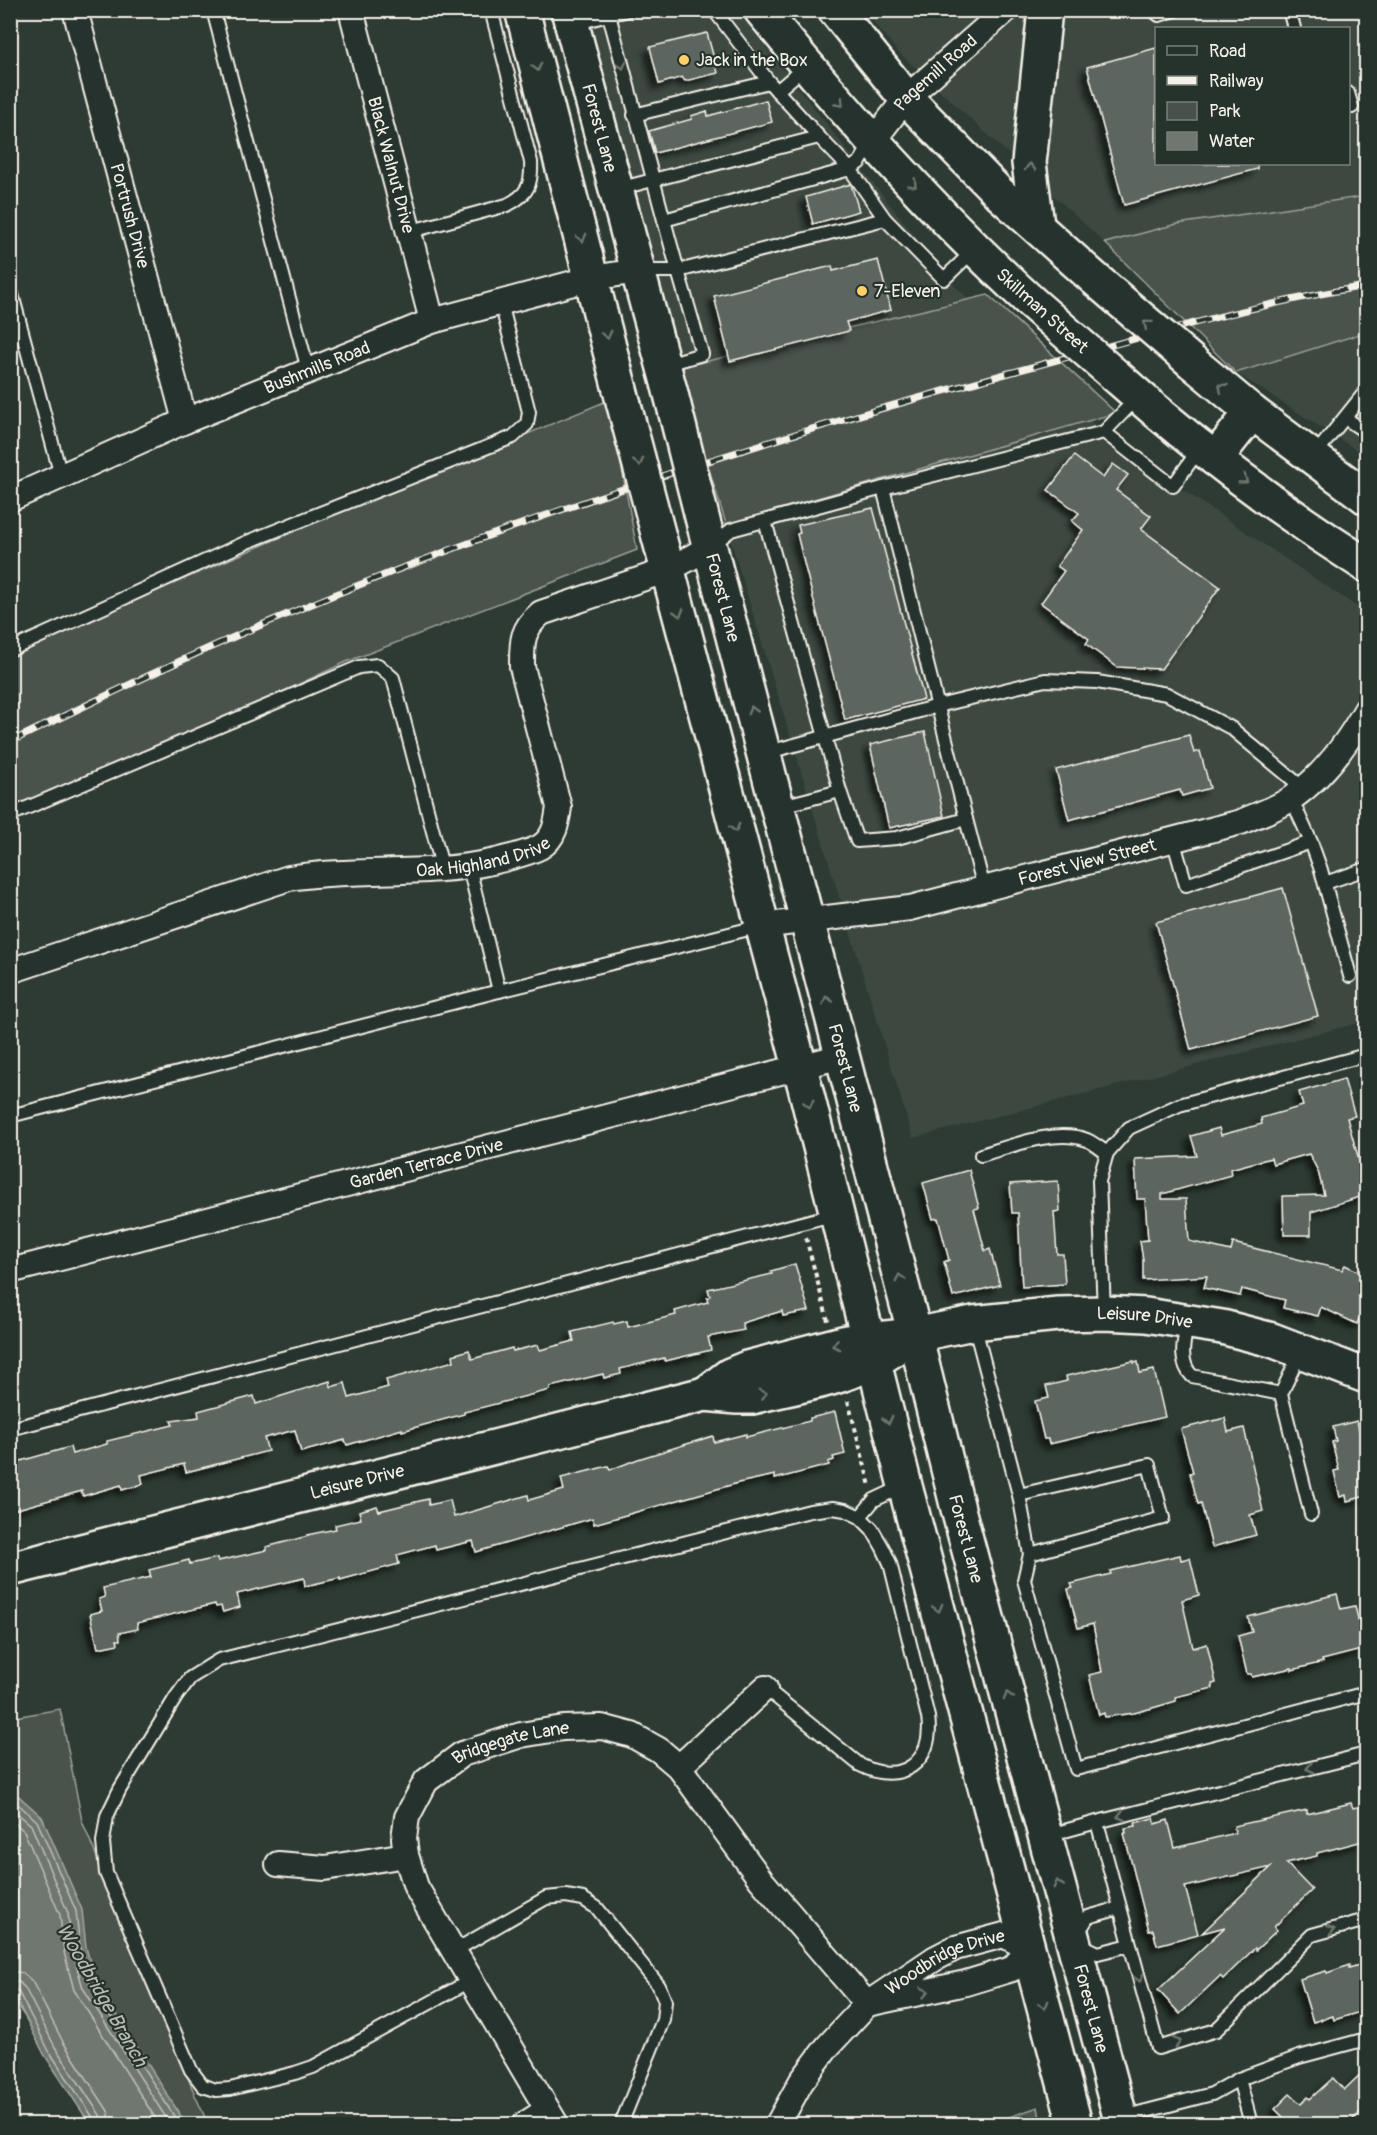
<svg xmlns="http://www.w3.org/2000/svg" width="1377" height="2135" viewBox="0 0 1377 2135" font-family="Pangolin,sans-serif">
  <style>
    .built { fill: #3c4841; fill-rule: evenodd }
    .green { fill: #48524c; stroke: #9ea29a; stroke-width: 1.5 }
    .water { fill: #6f7770; stroke: #a4a8a0; stroke-width: 1.5 }
    .lines { fill: none; stroke-linecap: round; stroke-linejoin: round }
    .shore { stroke: #bfc0b8; stroke-width: 1.5 }
    .building { fill: #5c655e; stroke: #f4f1e8; stroke-width: 1.5; filter: url(#shadow) }
    .lane-casing { stroke: #f4f1e8; stroke-width: 16 }
    .street-casing { stroke: #f4f1e8; stroke-width: 28 }
    .secondary-casing { stroke: #f4f1e8; stroke-width: 38 }
    .path { stroke: #f4f1e8; stroke-width: 4; stroke-dasharray: 4.5 4.5; stroke-linecap: butt }
    .lane { stroke: #26332d; stroke-width: 12 }
    .street { stroke: #26332d; stroke-width: 24 }
    .secondary { stroke: #26332d; stroke-width: 33 }
    .rail-casing { stroke: #f4f1e8; stroke-width: 7 }
    .rail { stroke: #26332d; stroke-width: 4.5; stroke-dasharray: 14; stroke-linecap: butt }
    .secondary-bridge-casing { stroke: #f4f1e8; stroke-width: 38; stroke-linecap: butt }
    .secondary-bridge { stroke: #26332d; stroke-width: 33 }
    .oneway { stroke: #6e766e }
    .poi-dot { fill: #ffd166; stroke: #26332d; stroke-width: 2 }
    .labels { text-anchor: middle; dominant-baseline: central; stroke-width: 4.5; stroke-linejoin: round; paint-order: stroke }
    .poi-label { font-size: 18px; fill: #f4f1e8; stroke: #26332d; text-anchor: start }
    .street-label { font-size: 18px; fill: #f4f1e8; stroke: #26332d }
    .water-label { font-size: 20px; font-style: italic; fill: #b8bab2; stroke: #26332d }
  </style>
  <defs>
    <filter id="shadow"><feDropShadow dx="-5.5" dy="5.5" stdDeviation="3" flood-color="#0009"/></filter>
  </defs>
  <rect width="100%" height="100%" fill="#2e3b34"/>
  <filter id="ink" filterUnits="userSpaceOnUse"><feTurbulence type="fractalNoise" baseFrequency=".0167" numOctaves="2"/><feDisplacementMap in="SourceGraphic" scale="12" xChannelSelector="R" yChannelSelector="G"/><feConvolveMatrix kernelMatrix="1 2 1 2 8 2 1 2 1" color-interpolation-filters="sRGB"/></filter>
  <g filter="url(#ink)">
    <g class="built">
      <polygon points="584,11 737,11 953,284 1113,443 1366,613 1366,1021 913,1138 678,368"/>
      <path d="M 865,11 L 1366,11 L 1366,196 L 1177,224 L 1105,243 L 897,51 ZM 1156,28 L 1348,28 L 1348,164 L 1156,164 Z"/>
      <polygon points="1366,332 1366,456 1236,373"/>
    </g>
    <g class="green">
      <polygon points="1366,196 1366,332 1236,373 1105,243 1177,224"/>
      <polygon points="988,295 1116,413 726,524 678,368"/>
      <polygon points="609,400 637,550 346,662 11,820 10,654 321,520"/>
      <polygon points="60,1709 82,1821 195,2095 208,2124 100,2124 11,1997 10,1718"/>
      <polygon points="1038,2107 1041,2124 989,2124"/>
    </g>
    <polygon class="water" points="11,1789 42,1817 82,1910 86,1947 95,1981 186,2124 90,2124 44,2054 11,1989"/>
    <g class="lines">
      <g class="shore">
        <polyline points="10,1797 37,1821 76,1911 80,1948 90,1984 179,2124"/>
        <polyline points="10,1807 31,1825 68,1913 72,1950 83,1988 170,2124"/>
        <polyline points="10,1819 24,1831 60,1915 64,1952 74,1990 159,2124"/>
        <polyline points="10,1971 23,1973 32,1981 63,2042 108,2111 111,2124"/>
        <polyline points="10,1980 19,1982 25,1988 55,2047 100,2115 102,2124"/>
        <polyline points="10,1988 18,1991 49,2051 94,2119 94,2124"/>
      </g>
    </g>
    <g class="building">
      <polygon points="707,33 718,73 685,81 682,77 659,84 650,47"/>
      <polygon points="1156,48 1156,164 1257,164 1257,169 1124,205 1087,67"/>
      <polygon points="766,100 772,122 655,153 649,131 692,119 691,116 707,111 708,116"/>
      <polygon points="851,184 859,211 813,224 806,197"/>
      <polygon points="878,260 891,310 846,322 849,331 730,361 714,296 832,266 833,271"/>
      <polygon points="1074,456 1103,478 1113,464 1128,475 1116,490 1151,516 1141,529 1220,587 1161,669 1117,667 1086,644 1089,639 1041,603 1064,571 1057,566 1083,530 1072,521 1079,513 1048,490"/>
      <polygon points="873,508 924,699 845,720 805,567 797,534 800,533 798,525"/>
      <polygon points="925,732 944,816 889,828 870,745"/>
      <polygon points="1189,735 1194,753 1200,751 1210,788 1182,796 1180,790 1069,820 1056,770"/>
      <polygon points="1283,888 1318,1016 1191,1050 1156,922"/>
      <polygon points="1344,1079 1355,1116 1347,1118 1359,1160 1366,1158 1366,1195 1311,1212 1311,1235 1284,1235 1283,1196 1324,1195 1318,1171 1309,1154 1273,1164 1271,1158 1230,1169 1231,1175 1162,1194 1162,1199 1186,1199 1189,1241 1231,1251 1233,1243 1342,1270 1345,1265 1366,1275 1366,1322 1359,1319 1357,1324 1321,1307 1318,1316 1283,1308 1285,1300 1242,1289 1240,1296 1204,1288 1207,1276 1143,1280 1143,1260 1140,1241 1148,1240 1145,1199 1137,1199 1135,1159 1197,1156 1191,1136 1219,1128 1221,1135 1262,1124 1261,1118 1303,1106 1299,1092"/>
      <polygon points="969,1170 979,1208 974,1209 985,1251 990,1249 1000,1285 953,1297 944,1262 949,1260 938,1218 933,1219 923,1183"/>
      <polygon points="1058,1181 1060,1211 1054,1212 1057,1254 1063,1254 1065,1284 1022,1287 1018,1213 1012,1213 1010,1184"/>
      <polygon points="795,1264 809,1311 783,1316 782,1311 742,1323 744,1330 708,1337 711,1350 665,1361 664,1358 620,1369 621,1374 604,1378 603,1374 550,1387 550,1390 464,1412 464,1414 402,1431 402,1429 347,1445 345,1440 301,1452 295,1430 264,1438 268,1451 186,1472 184,1464 141,1475 143,1484 122,1490 121,1485 83,1496 82,1491 10,1511 10,1464 70,1447 72,1454 107,1444 107,1441 173,1425 171,1421 199,1417 198,1411 254,1396 256,1404 330,1381 331,1387 345,1383 349,1398 388,1387 386,1380 454,1361 453,1355 469,1350 472,1359 512,1348 513,1351 538,1345 540,1350 574,1341 572,1332 613,1322 614,1324 627,1321 628,1327 676,1315 675,1311 708,1302 707,1298 710,1296 708,1289 772,1274 771,1271"/>
      <polygon points="1134,1361 1134,1363 1138,1362 1140,1373 1154,1370 1165,1417 1049,1444 1048,1439 1044,1439 1035,1401 1049,1398 1046,1386 1067,1381 1066,1376"/>
      <polygon points="835,1412 845,1454 833,1457 834,1460 828,1462 829,1465 775,1479 775,1475 738,1483 594,1524 593,1518 476,1552 473,1541 436,1550 435,1545 397,1555 399,1564 340,1580 340,1578 305,1586 304,1578 237,1594 240,1607 223,1612 221,1606 216,1607 215,1604 137,1623 138,1629 119,1633 120,1640 117,1640 118,1644 98,1648 90,1614 102,1611 99,1599 105,1597 103,1588 151,1577 149,1570 189,1560 190,1564 217,1558 218,1561 267,1550 266,1547 308,1536 307,1535 336,1529 335,1525 361,1519 359,1511 377,1506 379,1511 428,1499 429,1505 450,1500 454,1517 528,1495 529,1500 564,1490 561,1478 608,1466 610,1470 638,1459 713,1436 714,1442 746,1434 746,1437 810,1421 810,1418"/>
      <polygon points="1225,1418 1228,1432 1244,1428 1263,1511 1250,1515 1256,1535 1212,1547 1201,1503 1198,1504 1190,1473 1193,1472 1181,1429"/>
      <polygon points="1357,1421 1366,1462 1366,1496 1347,1501 1346,1495 1340,1497 1334,1471 1339,1470 1332,1442 1336,1441 1333,1427"/>
      <polygon points="1180,1555 1181,1560 1190,1558 1199,1595 1182,1600 1193,1648 1207,1644 1216,1683 1212,1684 1213,1688 1175,1697 1176,1701 1156,1707 1134,1713 1105,1717 1104,1713 1099,1715 1089,1675 1102,1672 1093,1624 1078,1628 1068,1589 1073,1588 1071,1584 1111,1574 1110,1571"/>
      <polygon points="1337,1594 1341,1609 1355,1606 1365,1649 1322,1660 1323,1662 1292,1670 1292,1668 1252,1677 1251,1674 1247,1674 1238,1636 1252,1632 1248,1617"/>
      <polygon points="1351,1803 1353,1808 1362,1806 1366,1826 1366,1836 1362,1837 1363,1841 1317,1853 1317,1856 1286,1863 1312,1890 1274,1927 1277,1930 1256,1950 1255,1948 1223,1979 1220,1976 1180,2014 1158,1990 1225,1927 1202,1933 1271,1867 1185,1887 1198,1934 1157,1945 1153,1930 1149,1931 1124,1833 1126,1833 1125,1828 1136,1826 1135,1823 1153,1818 1155,1824 1168,1820 1175,1848 1235,1833 1234,1826 1307,1810 1307,1814"/>
      <polygon points="1366,1963 1366,2010 1334,2020 1333,2016 1313,2022 1300,1979 1326,1971 1327,1973 1349,1965 1349,1968"/>
      <polygon points="1366,2069 1366,2107 1348,2124 1290,2124 1275,2109 1290,2094 1301,2104 1308,2097 1310,2099 1333,2078 1344,2090"/>
    </g>
    <g class="lines">
      <defs>
        <g id="lane">
          <polyline points="213,10 308,370"/>
          <polyline points="1153,10 1159,15 1175,10"/>
          <polyline points="1289,10 1294,28"/>
          <polyline points="609,15 664,220"/>
          <polyline points="573,24 628,10"/>
          <polyline points="777,91 806,66"/>
          <polyline points="1348,93 1352,107"/>
          <polyline points="634,115 769,82"/>
          <polyline points="618,189 819,137 769,82 714,10"/>
          <polyline points="885,219 944,279 974,250"/>
          <path d="M 408,232 L 507,205 C 528,195 532,184 531,162 L 491,10"/>
          <polyline points="641,271 678,271 664,220 850,169 860,162 872,142"/>
          <polyline points="10,287 61,476"/>
          <polyline points="664,365 702,354 678,271 885,219 850,169 819,137"/>
          <polyline points="1345,418 1366,432"/>
          <polyline points="1104,432 1173,486 1200,448"/>
          <polyline points="1313,457 1366,391"/>
          <polyline points="883,488 1104,432 1137,398"/>
          <polyline points="765,521 840,791"/>
          <polyline points="712,545 731,530 883,488 966,819"/>
          <polyline points="10,650 247,542 513,437 527,424 529,412 501,303"/>
          <polyline points="765,753 938,706 1045,680 1097,682 1167,694 1231,728 1303,788"/>
          <polyline points="1291,798 1311,842"/>
          <polyline points="778,807 840,791 857,841 897,838 966,819 984,888"/>
          <polyline points="10,815 359,667 378,665 393,678 443,870"/>
          <polyline points="1173,839 1186,885 1311,842 1321,870 1350,976"/>
          <polyline points="469,867 499,991"/>
          <polyline points="1325,883 1366,869"/>
          <polyline points="10,1116 499,991 761,926"/>
          <path d="M 981,1155 C 1012,1146 1056,1128 1087,1140 C 1094,1143 1101,1149 1107,1153"/>
          <polyline points="1104,1312 1099,1181 1107,1153 1129,1128 1179,1105 1366,1055"/>
          <polyline points="974,1324 1019,1495 1030,1554 1024,1580 1076,1769 1366,1693"/>
          <path d="M 1187,1324 C 1184,1342 1178,1361 1192,1376 L 1281,1394"/>
          <polyline points="1300,1353 1281,1394 1311,1514"/>
          <polyline points="10,1429 836,1214"/>
          <polyline points="1019,1495 1149,1465 1163,1518 1030,1554"/>
          <polyline points="860,1517 874,1500 904,1486"/>
          <polyline points="1366,1754 1097,1822 1158,2048 1216,2030 1312,1935 1366,1920"/>
          <polyline points="1046,1836 1097,1822"/>
          <polyline points="1120,1908 1088,1917 1073,1941 1098,1953 1130,1945"/>
          <polyline points="454,1951 546,1898 566,1896 583,1899 597,1908 659,1986 665,2001 663,2020 621,2124"/>
          <path d="M 470,1981 L 313,2067 L 295,2073 L 230,2089 L 216,2090 L 203,2086 L 191,2070 L 106,1873 L 103,1842 L 107,1816 L 120,1789 L 176,1697 L 190,1678 L 219,1660 L 810,1511 L 833,1508 L 845,1510 L 860,1517 L 872,1529 L 883,1548 L 890,1563 L 928,1717 C 935,1763 900,1786 860,1765 L 765,1688"/>
          <polyline points="1239,2079 1251,2124"/>
          <polyline points="1123,2117 1212,2094 1239,2079 1299,2057 1366,2039"/>
        </g>
        <g id="street">
          <path id="s1" d="M 75,10 L 185,421"/>
          <path id="s2" d="M 351,10 L 432,321"/>
          <path id="s3" d="M 873,141 L 906,98 L 1006,10"/>
          <path id="s4" d="M 10,499 L 185,421 L 432,321 L 592,278 L 638,271"/>
          <path id="s5" d="M 761,926 L 910,908 L 1241,822 C 1258,814 1277,809 1292,798 C 1322,777 1348,742 1366,710"/>
          <path id="s6" d="M 10,971 L 289,878 C 358,867 426,877 496,861 C 510,857 527,854 540,847 C 555,838 557,822 559,807 L 522,667 C 522,642 521,630 541,613 L 668,570 L 710,547"/>
          <path id="s7" d="M 10,1271 L 842,1056"/>
          <polyline points="679,1767 765,1688"/>
          <polyline points="278,1864 325,1868 406,1855"/>
          <polyline points="525,2124 547,2110"/>
          <path id="s8" d="M 556,2124 L 416,1887 L 406,1855 L 404,1838 L 407,1817 L 426,1781 L 462,1754 L 521,1735 L 563,1728 L 602,1727 L 632,1735 L 659,1750 L 679,1767 L 761,1880 L 867,2004"/>
          <path id="s9" d="M 778,2124 L 801,2082 L 828,2046 L 867,2004 L 934,1959 L 955,1948 L 1004,1935 L 1029,1949 L 1012,1969 L 966,1983 L 867,2004"/>
        </g>
        <g id="secondary">
          <polyline points="522,10 624,405"/>
          <path id="s10" d="M 568,10 L 671,394"/>
          <path d="M 761,10 C 845,113 933,212 1030,301"/>
          <polyline points="835,10 906,98 1000,194 1095,279"/>
          <polyline points="1037,225 1029,163 1045,10"/>
          <polyline points="1192,362 1252,412 1366,497"/>
          <path d="M 1117,377 C 1194,446 1278,509 1366,565"/>
          <polyline points="1215,459 1252,412"/>
          <path id="s11" d="M 704,525 L 915,1335 L 958,1509 L 1122,2124"/>
          <polyline points="659,537 800,1067 905,1486 1075,2124"/>
          <path id="s12" d="M 705,1394 L 730,1375 L 747,1368 L 847,1342 L 915,1335 L 973,1323 L 1058,1314 L 1104,1313 L 1146,1315 L 1222,1327 L 1272,1340 L 1366,1376"/>
          <path id="s13" d="M 10,1569 L 705,1394 L 737,1397 L 752,1397 C 798,1385 851,1379 891,1351"/>
        </g>
      </defs>
      <use href="#lane" class="lane-casing"/>
      <use href="#street" class="street-casing"/>
      <use href="#secondary" class="secondary-casing"/>
      <g class="path">
        <polyline points="806,1238 828,1321"/>
        <polyline points="848,1401 870,1486"/>
      </g>
      <use href="#lane" class="lane"/>
      <use href="#street" class="street"/>
      <use href="#secondary" class="secondary"/>
      <defs>
        <path id="rail" d="M 10,742 C 99,699 187,656 278,618 C 516,518 761,440 1009,373 C 1128,342 1245,305 1366,286"/>
      </defs>
      <use href="#rail" class="rail-casing"/>
      <use href="#rail" class="rail"/>
      <defs>
        <g id="secondary-bridge">
          <polyline points="1095,279 1192,362"/>
          <polyline points="1030,301 1117,377"/>
          <polyline points="671,394 704,525"/>
          <polyline points="624,405 659,537"/>
        </g>
      </defs>
      <use href="#secondary-bridge" class="secondary-bridge-casing"/>
      <use href="#secondary-bridge" class="secondary-bridge"/>
    </g>
    <defs><path id="oneway-chevron" d="M-2-3.5L2.5 0L-2 3.5" fill="none" stroke-width="1.6" stroke-linecap="round" stroke-linejoin="round" transform="scale(1.5)"/></defs>
    <g class="oneway">
      <use href="#oneway-chevron" transform="translate(622 65) rotate(76)"/>
      <use href="#oneway-chevron" transform="translate(537 67) rotate(75)"/>
      <use href="#oneway-chevron" transform="translate(840 103) rotate(48)"/>
      <use href="#oneway-chevron" transform="translate(1030 167) rotate(-91)"/>
      <use href="#oneway-chevron" transform="translate(913 184) rotate(47)"/>
      <use href="#oneway-chevron" transform="translate(582 238) rotate(75)"/>
      <use href="#oneway-chevron" transform="translate(1147 324) rotate(-140)"/>
      <use href="#oneway-chevron" transform="translate(607 335) rotate(76)"/>
      <use href="#oneway-chevron" transform="translate(1222 387) rotate(-140)"/>
      <use href="#oneway-chevron" transform="translate(639 462) rotate(75)"/>
      <use href="#oneway-chevron" transform="translate(1244 480) rotate(36)"/>
      <use href="#oneway-chevron" transform="translate(679 613) rotate(75)"/>
      <use href="#oneway-chevron" transform="translate(752 710) rotate(-105)"/>
      <use href="#oneway-chevron" transform="translate(735 828) rotate(75)"/>
      <use href="#oneway-chevron" transform="translate(827 1000) rotate(-105)"/>
      <use href="#oneway-chevron" transform="translate(809 1104) rotate(76)"/>
      <use href="#oneway-chevron" transform="translate(900 1278) rotate(-105)"/>
      <use href="#oneway-chevron" transform="translate(836 1345) rotate(165)"/>
      <use href="#oneway-chevron" transform="translate(763 1394) rotate(-14)"/>
      <use href="#oneway-chevron" transform="translate(888 1420) rotate(76)"/>
      <use href="#oneway-chevron" transform="translate(938 1608) rotate(75)"/>
      <use href="#oneway-chevron" transform="translate(1008 1696) rotate(-105)"/>
      <use href="#oneway-chevron" transform="translate(1310 1768) rotate(166)"/>
      <use href="#oneway-chevron" transform="translate(1121 1816) rotate(166)"/>
      <use href="#oneway-chevron" transform="translate(1058 1884) rotate(-104)"/>
      <use href="#oneway-chevron" transform="translate(1331 1930) rotate(-15)"/>
      <use href="#oneway-chevron" transform="translate(1139 1978) rotate(75)"/>
      <use href="#oneway-chevron" transform="translate(925 1992) rotate(-12)"/>
      <use href="#oneway-chevron" transform="translate(1044 2005) rotate(75)"/>
      <use href="#oneway-chevron" transform="translate(1177 2042) rotate(-17)"/>
    </g>
  </g>
  <g class="poi-dot">
    <circle cx="684" cy="60" r="6"/>
    <circle cx="862" cy="291" r="6"/>
  </g>
  <g class="labels">
    <g class="poi-label">
      <text x="696" y="60">Jack in the Box</text>
      <text x="874" y="291">7-Eleven</text>
    </g>
    <g class="street-label">
      <text stroke="none"><textPath href="#s3" startOffset="93">Pagemill Road</textPath></text>
      <text stroke="none"><textPath href="#s10" startOffset="122">Forest Lane</textPath></text>
      <text stroke="none"><textPath href="#s2" startOffset="160">Black Walnut Drive</textPath></text>
      <text stroke="none"><textPath href="#s1" startOffset="213">Portrush Drive</textPath></text>
      <text transform="translate(1042 311) rotate(42)">Skillman Street</text>
      <text stroke="none"><textPath href="#s4" startOffset="334">Bushmills Road</textPath></text>
      <text stroke="none"><textPath href="#s11" startOffset="75">Forest Lane</textPath></text>
      <text stroke="none"><textPath href="#s6" startOffset="490">Oak Highland Drive</textPath></text>
      <text stroke="none"><textPath href="#s5" startOffset="333">Forest View Street</textPath></text>
      <text stroke="none"><textPath href="#s11" startOffset="561">Forest Lane</textPath></text>
      <text stroke="none"><textPath href="#s7" startOffset="430">Garden Terrace Drive</textPath></text>
      <text stroke="none"><textPath href="#s12" startOffset="453">Leisure Drive</textPath></text>
      <text stroke="none"><textPath href="#s13" startOffset="358">Leisure Drive</textPath></text>
      <text stroke="none"><textPath href="#s11" startOffset="1047">Forest Lane</textPath></text>
      <text stroke="none"><textPath href="#s8" startOffset="483">Bridgegate Lane</textPath></text>
      <text stroke="none"><textPath href="#s9" startOffset="240">Woodbridge Drive</textPath></text>
      <text stroke="none"><textPath href="#s11" startOffset="1533">Forest Lane</textPath></text>
    </g>
    <g class="water-label">
      <text transform="translate(102 1995) rotate(60)">Woodbridge Branch</text>
    </g>
  </g>
  <rect width="1377" height="2135" fill="none" stroke="#26332d" stroke-width="36"/>
  <rect x="18" y="18" width="1341" height="2099" fill="none" stroke="#f4f1e8" stroke-width="2" filter="url(#ink)"/>
  <rect x="1155" y="27" width="195" height="138" fill="#26332d" stroke="#787f78" stroke-width="1.5"/>
  <rect x="1167" y="46" width="30" height="9" fill="#26332d" stroke="#787f78" stroke-width="1.5"/>
  <text x="1209" y="57" font-size="18" fill="#f4f1e8">Road</text>
  <rect x="1167" y="76" width="30" height="9" fill="#f4f1e8" stroke="#787f78" stroke-width="1.5"/>
  <text x="1209" y="87" font-size="18" fill="#f4f1e8">Railway</text>
  <rect x="1167" y="102" width="30" height="18" fill="#48524c" stroke="#787f78" stroke-width="1.5"/>
  <text x="1209" y="117" font-size="18" fill="#f4f1e8">Park</text>
  <rect x="1167" y="132" width="30" height="18" fill="#6f7770" stroke="#787f78" stroke-width="1.5"/>
  <text x="1209" y="147" font-size="18" fill="#f4f1e8">Water</text>
</svg>
